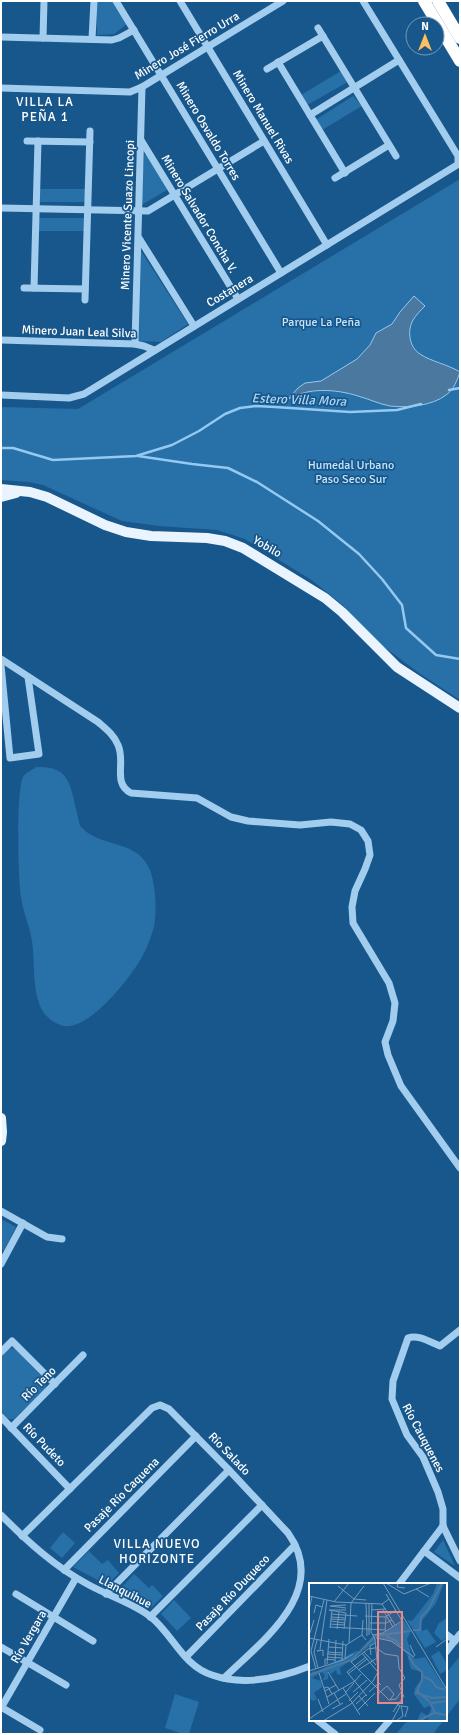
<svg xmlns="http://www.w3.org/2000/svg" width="461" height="1735" viewBox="0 0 461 1735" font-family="Signika,sans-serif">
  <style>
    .green { fill: #2770a8 }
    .water { fill: #4b789f; stroke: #94c9f1 }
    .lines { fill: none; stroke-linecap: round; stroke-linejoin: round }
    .stream { stroke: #94c9f1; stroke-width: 2.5 }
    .minor { stroke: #a2cdee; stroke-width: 7 }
    .major { stroke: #e9f4ff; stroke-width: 10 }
    .highway { stroke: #fff; stroke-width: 12 }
    .labels { text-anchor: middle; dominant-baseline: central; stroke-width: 3.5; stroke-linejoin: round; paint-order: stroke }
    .street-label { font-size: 12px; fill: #fff; stroke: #18578b }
    .park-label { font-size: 12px; fill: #c8e4fa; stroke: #18578b }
    .neighbourhood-label { font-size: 13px; letter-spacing: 1px; fill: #fff; stroke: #18578b }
    .water-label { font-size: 13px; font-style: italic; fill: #aed6f6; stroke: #18578b }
    .inset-river { fill: none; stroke: #4b789f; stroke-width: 2 }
    .inset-road { fill: none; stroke: #749ab9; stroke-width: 1 }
    .view { fill: #e88989; fill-opacity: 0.15; stroke: #e88989; stroke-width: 2 }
    .inset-edge { fill: none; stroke: #fff; stroke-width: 2 }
  </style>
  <rect width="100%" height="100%" fill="#18578b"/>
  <g class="green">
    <polygon points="97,1 113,1 127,24 114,34 97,35"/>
    <polygon points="341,71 347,81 346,83 307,105 301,95"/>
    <polygon points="353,96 362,106 322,130 316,120 317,119"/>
    <polygon points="146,154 167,190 143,204 141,203 144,155"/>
    <polygon points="460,179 460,700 419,673 367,634 346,608 313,581 245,539 217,530 159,526 122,521 43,485 29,482 1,480 1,407 78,409"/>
    <polygon points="39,189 85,189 85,201 83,202 40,202"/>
    <polygon points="40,218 84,218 85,231 38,231 39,219"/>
    <polygon points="141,251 188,324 161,342 139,341"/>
    <path d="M 36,767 C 70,766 70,784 77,813 C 78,817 79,825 82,828 C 100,847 135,840 148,866 C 156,880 157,911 154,927 C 151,937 147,948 142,957 C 131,977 90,1030 64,1026 C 54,1024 44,1016 40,1006 C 32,986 35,962 32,941 C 30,927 23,912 21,897 C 18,879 16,791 23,777 C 25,773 32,770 36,767 Z"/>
    <polygon points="1,1219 16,1227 4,1251 1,1249"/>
    <polygon points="9,1348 15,1349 45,1380 46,1388 14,1419 8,1419 1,1411 1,1356"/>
    <polygon points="63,1532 75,1543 62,1558 50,1548"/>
    <polygon points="443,1540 455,1566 434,1552"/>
    <polygon points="89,1551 102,1564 108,1560 119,1573 107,1585 73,1567"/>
    <polygon points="134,1574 149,1588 152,1585 163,1596 152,1607 119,1590"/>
    <polygon points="174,1600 191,1618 177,1631 161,1614"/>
    <polygon points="460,1656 460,1699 446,1717 446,1673"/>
    <polygon points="175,1694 199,1702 189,1734 183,1734 165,1728"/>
    <polygon points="408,1720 444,1720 433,1734 396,1734"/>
  </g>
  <path class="water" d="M 414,296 L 425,306 C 421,310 416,315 413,320 C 407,331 409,347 420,354 C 432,362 447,364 460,372 C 457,380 454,390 446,395 C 432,406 407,408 390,406 C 379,404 369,399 358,396 C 336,389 307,387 287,400 L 298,388 L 305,383 L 321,381 L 357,359 L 370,345 L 376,333 L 392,324 L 400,312 Z"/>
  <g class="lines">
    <g class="stream">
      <polyline points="449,390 460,388"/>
      <polyline points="1,448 13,448 53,460 136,456 172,445 199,431 225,414 240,408 256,406 275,407 350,412 397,410 421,404"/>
      <polyline points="138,456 192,464 228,468 257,482 318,521 359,554 382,579 402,605 406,628 436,655 460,659"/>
    </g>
    <g class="minor">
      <polyline points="116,1 281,273"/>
      <polyline points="180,1 327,245"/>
      <polyline points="318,28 396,156"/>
      <polyline points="1,37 112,40 119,38 134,30"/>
      <polyline points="43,38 44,1"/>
      <polyline points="92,39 94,1"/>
      <polyline points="278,62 345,173"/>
      <polyline points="267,69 323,36"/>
      <polyline points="1,88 130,92 142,87 283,1"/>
      <polyline points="310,115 399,60"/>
      <polyline points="141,140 238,299"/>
      <polyline points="27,141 90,142"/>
      <polyline points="335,178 389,145"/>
      <polyline points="1,208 148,211 264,141"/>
      <polyline points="139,238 194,326"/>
      <polyline points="24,288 85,289"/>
      <polyline points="34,288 38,141"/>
      <polyline points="85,300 90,131"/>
      <polyline points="1,340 135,344 144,346 154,350"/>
      <polyline points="135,344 142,87"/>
      <polyline points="1,395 69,398 84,394 457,165 458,163 458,156 363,1"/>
      <path d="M 1,659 L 98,722 C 106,729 114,735 118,745 C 126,762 112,783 131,793 L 197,798 L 231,817 L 248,821 L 300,825 L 331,822 L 350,824 L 361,830 L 368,841 L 370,855 L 365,869 L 355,891 L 352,907 L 353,923 L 389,983 L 395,1003 L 393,1021 L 385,1042 L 388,1055 L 401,1086 L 460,1168"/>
      <polyline points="1,665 10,758 39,754 28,677"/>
      <polyline points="1,1211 47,1237 62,1239"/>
      <polyline points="1,1264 23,1223"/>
      <polyline points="1,1352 12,1341 55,1384"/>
      <polyline points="1,1417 70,1489"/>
      <polyline points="11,1428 83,1355"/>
      <path d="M 1,1515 C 28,1542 55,1567 89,1585 C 109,1596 133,1603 151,1617 C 173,1635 183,1666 212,1675 C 243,1686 280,1678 310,1666"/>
      <path d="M 443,1526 L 443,1509 L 438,1492 L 423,1457 L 407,1435 L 392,1399 L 393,1381 L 408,1338 C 418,1334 430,1342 440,1346 L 460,1330"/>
      <polyline points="443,1526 460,1561"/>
      <path d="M 22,1536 L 152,1408 L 160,1405 L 169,1409 L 229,1470 L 288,1533 C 330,1592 262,1641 224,1678"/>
      <polyline points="424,1551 460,1578"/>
      <polyline points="64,1570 196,1436"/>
      <polyline points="399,1584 443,1526"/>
      <polyline points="16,1594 93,1641"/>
      <polyline points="106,1594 229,1470"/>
      <polyline points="150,1617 262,1505"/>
      <polyline points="446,1634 455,1641"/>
      <polyline points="1,1647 66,1685"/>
      <polyline points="446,1652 460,1634"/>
      <polyline points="186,1657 295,1545"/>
      <polyline points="1,1707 40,1730"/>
      <polyline points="1,1708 76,1578"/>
      <polyline points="317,1720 335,1734"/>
      <polyline points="378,1734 390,1720"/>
    </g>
    <g class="major">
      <polyline points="1,489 30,492 47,497 105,525 126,532 151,536 207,538 225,541 243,548 325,598 342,612 397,667 460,708"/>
      <polyline points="1,497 16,493"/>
      <polyline points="1,1118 2,1132 1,1141"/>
    </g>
    <g class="highway">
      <polyline points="424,1 460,61"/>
      <polyline points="438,1 460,38"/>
    </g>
  </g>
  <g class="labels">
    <g class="street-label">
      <text transform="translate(187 46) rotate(-31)">Minero José Fierro Urra</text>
      <text transform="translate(263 117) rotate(59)">Minero Manuel Rivas</text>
      <text transform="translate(208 131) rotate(59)">Minero Osvaldo Torres</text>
      <text transform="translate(199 214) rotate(59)">Minero Salvador Concha V.</text>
      <text transform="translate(128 215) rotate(-88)">Minero Vicente Suazo Lincopi</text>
      <text transform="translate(230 291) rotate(-31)">Costanera</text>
      <text transform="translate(79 332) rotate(2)">Minero Juan Leal Silva</text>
      <text transform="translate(267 547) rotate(30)">Yobilo</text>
      <text transform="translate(39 1384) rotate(-45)">Río Teno</text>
      <text transform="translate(423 1438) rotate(62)">Río Cauquenes</text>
      <text transform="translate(44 1445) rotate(46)">Río Pudeto</text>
      <text transform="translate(229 1454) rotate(46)">Río Salado</text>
      <text transform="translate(122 1495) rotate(-45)">Pasaje Río Caquena</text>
      <text transform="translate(125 1592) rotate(27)">Llanquihue</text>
      <text transform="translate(233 1593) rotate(-46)">Pasaje Río Duqueco</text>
      <text transform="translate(29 1637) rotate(-60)">Río Vergara</text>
    </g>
    <g class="park-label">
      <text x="321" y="322">Parque La Peña</text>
      <text x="351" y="465">Humedal Urbano<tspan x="351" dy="14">Paso Seco Sur</tspan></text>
    </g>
    <g class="neighbourhood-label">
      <text x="45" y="102">VILLA LA<tspan x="45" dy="15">PEÑA 1</tspan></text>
      <text x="157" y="1544">VILLA NUEVO<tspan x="157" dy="15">HORIZONTE</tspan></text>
    </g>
    <g class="water-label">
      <text transform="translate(299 400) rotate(2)">Estero Villa Mora</text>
    </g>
  </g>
  <g transform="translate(309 1583)">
    <rect width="138" height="138" fill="#18578b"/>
    <path d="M 128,0 L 135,0 L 127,20 L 112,39 L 113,48 L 118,46 L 127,59 L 116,65 L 98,37 L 103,38 L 124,11 ZM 138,35 L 138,54 L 133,58 L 125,50 L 130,40 ZM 95,38 L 102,48 L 98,56 L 102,71 L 106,76 L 116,74 L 138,108 L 138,138 L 118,138 L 120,134 L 108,138 L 112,129 L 119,133 L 122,126 L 121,123 L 115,125 L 105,111 L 106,105 L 112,97 L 112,89 L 102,86 L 98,71 L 86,60 L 67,54 L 66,59 L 31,85 L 32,92 L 28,91 L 27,87 L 22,91 L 19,88 L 19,96 L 15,97 L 13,98 L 16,93 L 13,89 L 3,95 L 12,98 L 13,104 L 5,110 L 8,116 L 4,118 L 0,115 L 0,92 L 4,88 L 7,89 L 47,68 L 50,69 L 64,53 L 73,51 ZM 130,68 L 138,81 L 138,87 L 131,91 L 122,73 Z" fill="#2770a8"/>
    <path class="inset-river" d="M 104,47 L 111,47 L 112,34 L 119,27 L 133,0M 77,53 L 86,57 L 91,62M 100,73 L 105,82 L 113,89 L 113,97 L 107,110 L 123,115 L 138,114M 0,92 L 43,77 L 66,53 L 101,48M 114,93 L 123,98 L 127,104 L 136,107M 108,108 L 121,119 L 126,130 L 138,132M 123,120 L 138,118M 110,138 L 125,130"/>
    <path class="inset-road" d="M 74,0 L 138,107M 77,0 L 95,11M 89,0 L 88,4 L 96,5M 29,3 L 45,16 L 57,17M 107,6 L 120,14M 95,11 L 122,0M 0,13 L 27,19 L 73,21 L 80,16M 25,19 L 40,0M 57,20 L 58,53M 63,20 L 62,49 L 66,56M 73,21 L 86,42M 37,25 L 21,23 L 37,22M 0,26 L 3,14M 62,27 L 77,26M 74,27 L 84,44M 5,30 L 7,22 L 13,24M 37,30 L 20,27 L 37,27M 22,31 L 48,33M 56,33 L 76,34 L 87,27M 22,34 L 36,35M 22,36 L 36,37M 54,37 L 53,52 L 57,57M 22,38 L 36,40M 61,40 L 77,40 L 83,37M 21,41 L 36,42M 21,44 L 77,47M 21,45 L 23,27M 28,46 L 30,29M 35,46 L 37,30M 76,47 L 77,34M 1,50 L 5,37M 60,52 L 60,20M 64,52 L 74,50 L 93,38 L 77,11M 0,55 L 37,62 L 53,52M 67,55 L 82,58 L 105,74M 8,57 L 5,69 L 9,85M 40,60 L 42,20 L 55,3M 101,62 L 106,73M 20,64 L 34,65M 66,64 L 76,71 L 89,73 L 90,85 L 96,95 L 90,102 L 95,114M 127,64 L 138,56M 11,66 L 18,17M 12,67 L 8,68 L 14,67 L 14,73M 19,69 L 34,70M 55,69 L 67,82M 53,70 L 68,88M 18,71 L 33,72M 62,72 L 61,63 L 66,60M 18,74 L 33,75M 57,74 L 38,89 L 58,113M 36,75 L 37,62M 33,77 L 34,58M 26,79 L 27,57M 42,79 L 80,117 L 87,116 L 92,109M 42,79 L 59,66 L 66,65M 18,81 L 20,56M 16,82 L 16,76 L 26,77M 7,86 L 2,68 L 15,17M 49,87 L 68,75M 0,88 L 34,77 L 44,71M 19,89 L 30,107M 10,90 L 20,121M 39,91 L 58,76M 15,105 L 19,104 L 23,111M 34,105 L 51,132M 16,108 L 27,102M 44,109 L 58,97M 60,109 L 70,100 L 72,102M 25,110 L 31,121M 36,110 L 45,100M 70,110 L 78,103 L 85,111 L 81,117M 50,113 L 59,123M 18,114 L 46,98 L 52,91M 9,116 L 14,129M 40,118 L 49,109M 47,121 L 57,112M 93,123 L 99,124 L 96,134M 23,126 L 34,120M 48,128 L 66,110M 84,129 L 94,114M 0,136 L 37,111M 14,138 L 42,121 L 64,98 L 69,89 L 66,56M 83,138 L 91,123 L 88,121M 87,138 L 94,133 L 92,122"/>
    <path class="view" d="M 69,29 L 93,29 L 93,120 L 69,120 Z"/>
    <rect width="138" height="138" class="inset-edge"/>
  </g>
  <rect width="461" height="1735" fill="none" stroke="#ffffff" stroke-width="4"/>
  <g transform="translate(425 36)"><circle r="19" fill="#18578b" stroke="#749ab9"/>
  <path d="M0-3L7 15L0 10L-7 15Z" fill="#ffbf5f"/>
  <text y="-6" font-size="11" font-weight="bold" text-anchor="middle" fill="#ffffff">N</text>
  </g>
</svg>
